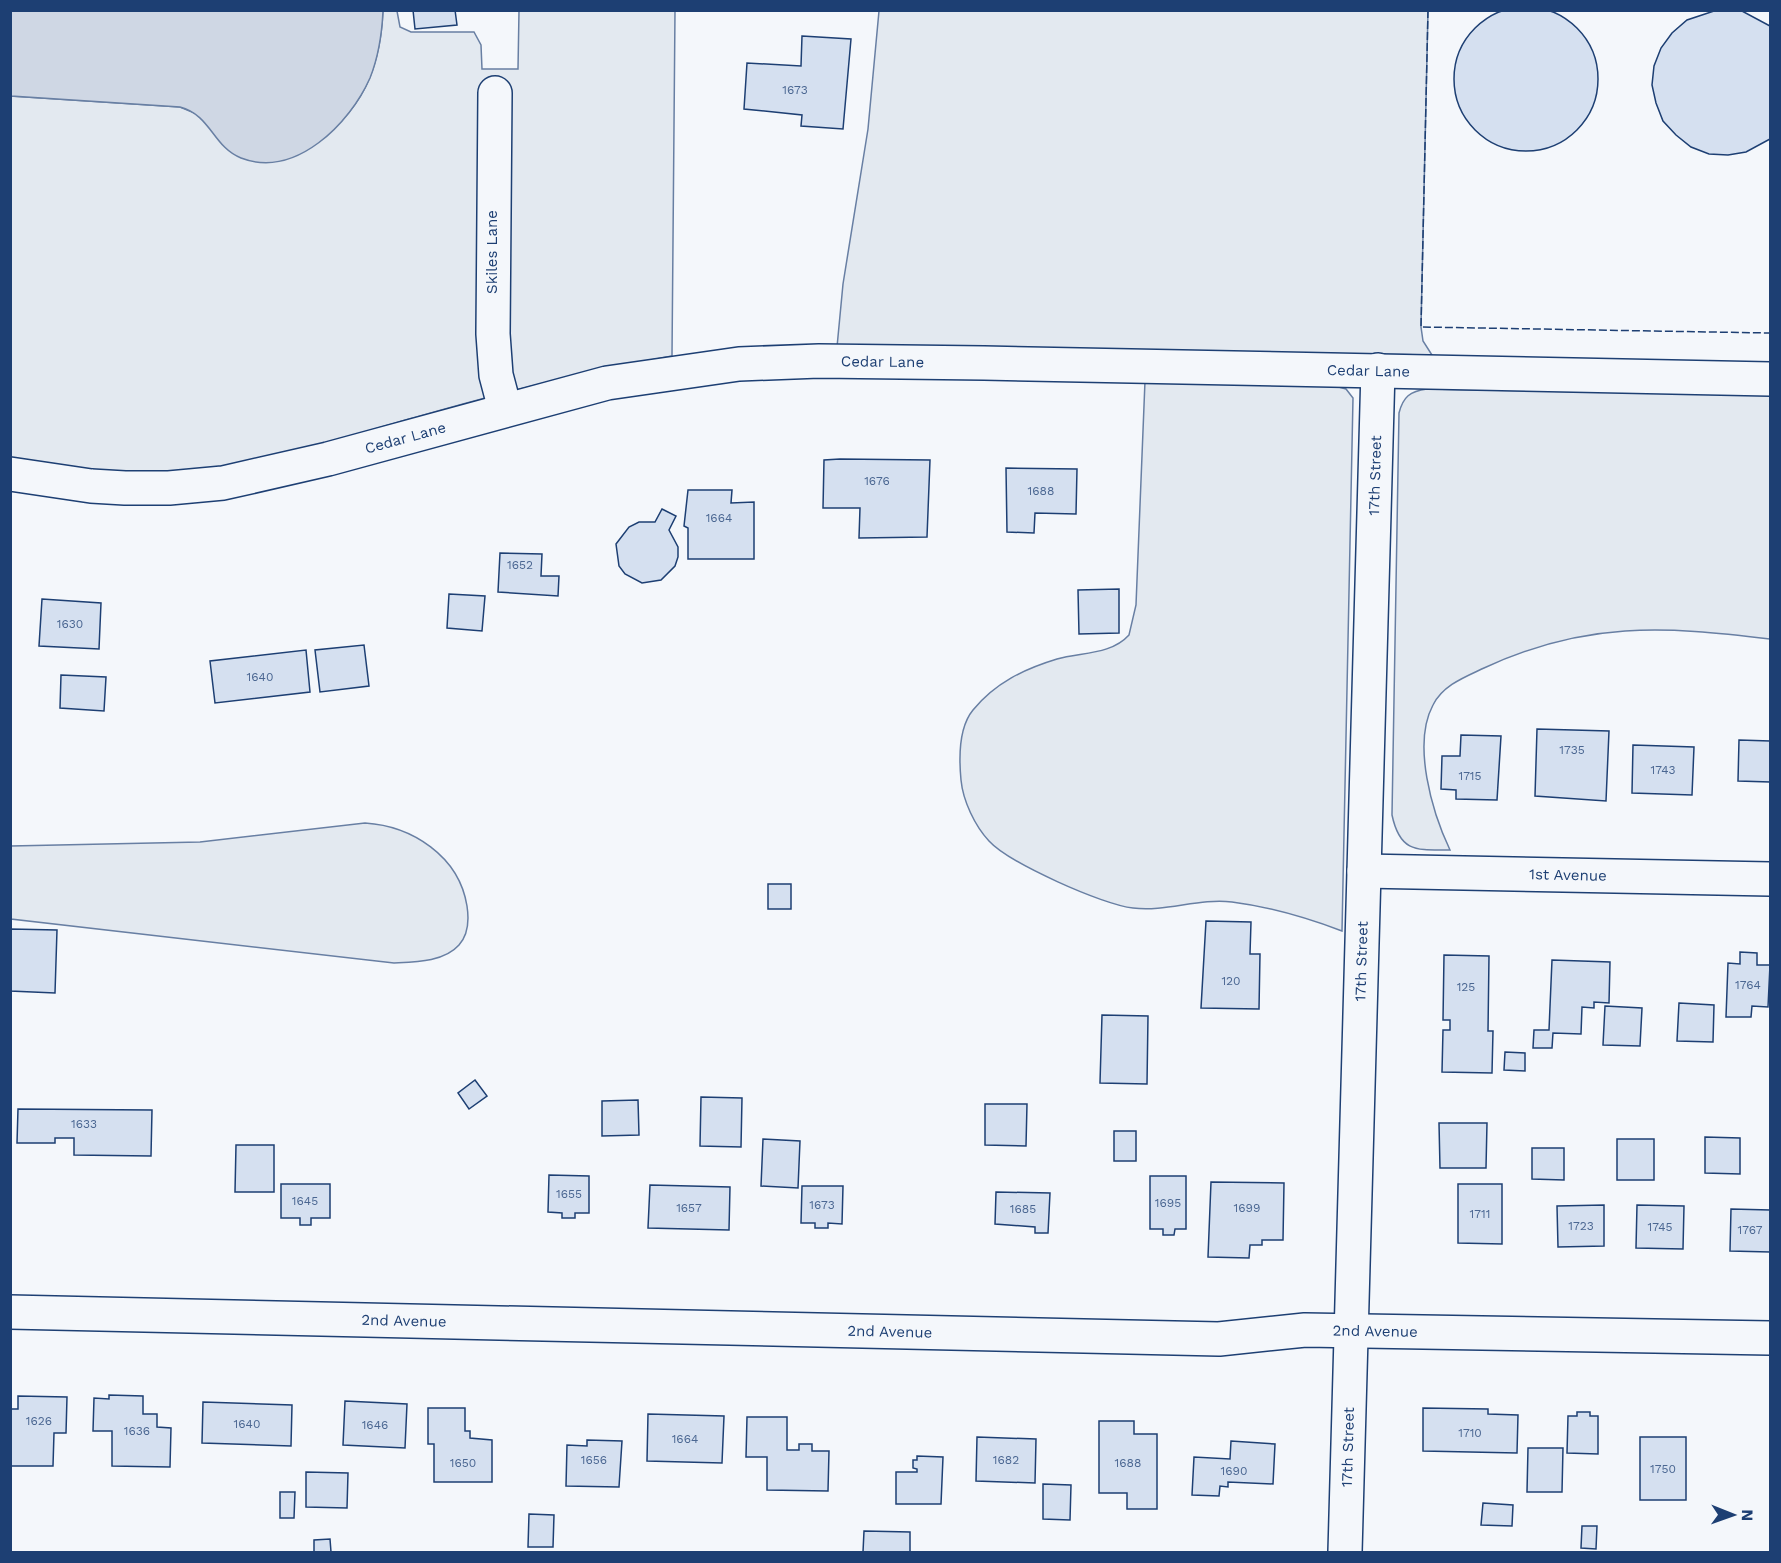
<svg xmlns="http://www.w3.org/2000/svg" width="1781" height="1563" viewBox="0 0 1781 1563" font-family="'Work Sans',sans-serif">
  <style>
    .green { fill: #e3e9f0; stroke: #687fa3; stroke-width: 1.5 }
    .water { fill: #cfd7e4; stroke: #687fa3; stroke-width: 1.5 }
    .building { fill: #d5e0f0; stroke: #1d3f73; stroke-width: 1.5 }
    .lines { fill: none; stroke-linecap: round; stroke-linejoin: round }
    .minor-casing { stroke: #1d3f73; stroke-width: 36 }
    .minor { stroke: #f4f7fb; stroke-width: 33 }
    .fence { stroke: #1d3f73; stroke-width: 1.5; stroke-dasharray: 8 3; stroke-linecap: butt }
    .labels { text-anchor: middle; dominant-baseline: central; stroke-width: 4.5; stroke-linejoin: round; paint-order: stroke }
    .number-label { font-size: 12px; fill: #4b6792 }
    .street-label { font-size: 15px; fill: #1d3f73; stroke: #f4f7fb }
  </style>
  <rect width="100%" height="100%" fill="#f4f7fb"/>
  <g class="green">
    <path d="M 383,11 L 397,11 L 400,27 L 411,32 L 474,32 L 481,45 L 482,69 L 518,69 L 519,11 L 675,11 L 672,356 C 587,371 503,392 420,416 C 337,439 255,468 168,473 C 115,476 63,466 11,458 L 10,96 L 180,107 L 296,155 C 355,122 380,79 383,11 Z"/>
    <polygon points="879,11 1428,11 1421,327 1423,341 1432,355 837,347 843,284 868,129"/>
    <path d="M 1145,381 L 1335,386 L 1346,389 L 1353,398 L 1342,931 C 1305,917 1271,907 1232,902 C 1199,898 1166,912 1133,908 C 1103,905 1009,863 989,841 C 975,826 963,801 961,780 C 959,759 959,727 973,710 C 995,683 1024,669 1057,659 C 1081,652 1111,655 1129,635 L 1136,605 Z"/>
    <path d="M 1427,389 L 1770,395 L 1770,639 C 1664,626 1585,621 1484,668 C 1465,677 1443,685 1433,705 C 1412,744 1432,812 1450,850 C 1417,850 1400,853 1392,815 L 1399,413 C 1403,397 1410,391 1427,389 Z"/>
    <path d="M 365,823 C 412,826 459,856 467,906 C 469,919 468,935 459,945 C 444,962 415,962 394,963 L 11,919 L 11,846 L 200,842 Z"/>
  </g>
  <path class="water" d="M 10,11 L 383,10 L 383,11 C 382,32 378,58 370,78 C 350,123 296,179 241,158 C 213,147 211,115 180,107 L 11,96 Z"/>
  <g class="building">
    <circle cx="1526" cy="79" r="72"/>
    <polygon points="413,10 455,10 457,25 415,29"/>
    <polygon points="1717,10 1742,11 1770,26 1770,139 1746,152 1728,155 1709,154 1691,147 1676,135 1663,121 1656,103 1652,85 1654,66 1661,48 1672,33 1687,20"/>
    <polygon points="802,36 851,39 843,129 801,126 802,115 744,109 747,63 801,66"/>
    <polygon points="840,459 930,460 927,537 859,538 860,508 823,508 824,460"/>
    <polygon points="1006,468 1077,469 1076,514 1035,513 1034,533 1007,532"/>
    <polygon points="688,490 732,490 731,503 754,502 754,559 688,559 688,528 684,526"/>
    <polygon points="662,509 676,516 669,530 678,547 678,557 675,566 661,580 642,583 625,574 619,566 616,544 629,527 639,522 655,522"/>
    <polygon points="500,553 542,554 541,576 559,576 558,596 498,592"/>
    <polygon points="1119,589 1119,633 1079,634 1078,590"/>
    <polygon points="449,594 485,596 482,631 447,628"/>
    <polygon points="42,599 101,603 99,649 39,646"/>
    <polygon points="364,645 369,686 320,692 315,650"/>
    <polygon points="306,650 310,692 215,703 210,661"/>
    <polygon points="61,675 106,677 104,711 60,708"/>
    <polygon points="1537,729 1609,731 1606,801 1535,796"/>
    <polygon points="1461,735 1501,736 1497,800 1456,799 1456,790 1441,789 1442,756 1460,756"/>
    <polygon points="1739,740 1770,741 1770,801 1770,782 1738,781"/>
    <polygon points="1633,745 1694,747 1692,795 1632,793"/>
    <rect x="768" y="884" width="23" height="25"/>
    <polygon points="1206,921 1251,922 1250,954 1260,954 1259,1009 1201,1008"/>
    <polygon points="10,929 57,930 55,993 10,991"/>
    <polygon points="1740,952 1757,953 1757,965 1770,965 1768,1007 1752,1006 1751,1017 1726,1017 1728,963 1740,964"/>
    <polygon points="1444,955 1489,956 1488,1031 1493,1031 1492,1073 1442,1072 1443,1030 1450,1030 1450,1020 1443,1020"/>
    <polygon points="1552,960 1610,962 1609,1003 1594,1002 1594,1008 1582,1007 1581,1034 1553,1033 1552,1048 1533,1048 1534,1030 1549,1030"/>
    <polygon points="1679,1003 1714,1005 1713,1042 1677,1041"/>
    <polygon points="1605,1006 1642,1008 1640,1046 1603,1045"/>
    <polygon points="1102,1015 1148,1016 1147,1084 1100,1083"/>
    <polygon points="1505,1052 1525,1053 1525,1071 1504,1070"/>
    <polygon points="475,1080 487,1096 469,1109 458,1093"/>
    <polygon points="701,1097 742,1098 741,1147 700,1146"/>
    <polygon points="638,1100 639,1135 602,1136 602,1101"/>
    <polygon points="985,1104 1027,1104 1026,1146 985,1145"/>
    <polygon points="18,1109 152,1110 151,1156 74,1155 74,1138 55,1138 55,1143 17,1143"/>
    <polygon points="1439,1123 1487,1123 1486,1168 1440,1168"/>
    <rect x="1114" y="1131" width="22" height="30"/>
    <polygon points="1705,1137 1740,1138 1740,1174 1705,1173"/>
    <polygon points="763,1139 800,1141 798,1188 761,1186"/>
    <rect x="1617" y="1139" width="37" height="41"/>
    <polygon points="236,1145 274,1145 274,1192 235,1192"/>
    <polygon points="1532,1148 1564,1148 1564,1180 1532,1179"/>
    <polygon points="549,1175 589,1176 589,1213 575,1213 575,1218 562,1218 562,1213 548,1212"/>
    <polygon points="1150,1176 1186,1176 1186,1229 1175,1229 1174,1235 1163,1235 1163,1229 1150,1229"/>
    <polygon points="1211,1182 1284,1183 1283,1240 1262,1240 1262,1245 1250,1245 1249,1258 1208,1257"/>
    <polygon points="281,1184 330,1184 330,1218 311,1218 311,1225 300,1225 300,1218 281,1218"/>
    <polygon points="1458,1184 1502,1184 1502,1244 1458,1243"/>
    <polygon points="650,1185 730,1187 729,1230 648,1228"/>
    <polygon points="802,1186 843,1186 842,1224 828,1223 828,1228 815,1228 815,1223 801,1223"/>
    <polygon points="996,1192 1050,1193 1048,1233 1035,1233 1035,1227 995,1224"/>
    <polygon points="1604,1205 1604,1246 1558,1247 1557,1206"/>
    <polygon points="1637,1205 1684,1206 1683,1249 1636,1248"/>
    <polygon points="1731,1209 1770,1210 1770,1252 1730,1251"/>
    <polygon points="109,1395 143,1396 143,1414 157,1414 157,1427 171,1428 170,1467 112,1466 112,1431 93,1431 94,1398 109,1399"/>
    <polygon points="18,1396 67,1397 66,1433 54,1433 53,1466 10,1466 10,1409 18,1409"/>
    <polygon points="345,1401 407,1404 405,1448 343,1445"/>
    <polygon points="203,1402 292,1405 291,1446 202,1443"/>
    <polygon points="428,1408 465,1408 465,1431 470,1431 470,1438 492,1440 492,1482 434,1482 434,1444 428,1444"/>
    <polygon points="1423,1408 1488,1409 1488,1414 1518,1415 1517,1453 1423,1451"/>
    <polygon points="1577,1412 1590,1412 1590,1416 1598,1416 1598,1454 1567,1453 1568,1416 1577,1416"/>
    <polygon points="648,1414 724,1416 722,1463 647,1461"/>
    <polygon points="747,1417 787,1417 787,1450 799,1450 799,1444 812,1444 812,1451 829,1451 828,1491 767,1490 767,1457 746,1457"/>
    <polygon points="1099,1421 1134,1421 1134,1434 1157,1434 1157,1509 1127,1509 1127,1493 1099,1493"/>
    <polygon points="977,1437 1036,1439 1035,1483 976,1481"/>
    <rect x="1640" y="1437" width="46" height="63"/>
    <polygon points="587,1440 622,1441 619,1487 566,1486 567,1445 587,1446"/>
    <polygon points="1231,1441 1275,1444 1273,1484 1228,1482 1228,1487 1220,1486 1219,1496 1192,1495 1194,1457 1230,1459"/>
    <polygon points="1528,1448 1563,1448 1562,1492 1527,1492"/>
    <polygon points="917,1456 943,1457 941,1504 896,1504 896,1472 917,1472 917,1469 913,1468 913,1460 917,1460"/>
    <polygon points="306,1472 348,1473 347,1508 306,1507"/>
    <polygon points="1043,1484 1071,1485 1070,1520 1043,1519"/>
    <polygon points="280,1492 295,1492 294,1518 280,1518"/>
    <polygon points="1483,1503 1513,1505 1512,1526 1481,1525"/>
    <polygon points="529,1514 554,1515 553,1547 528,1547"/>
    <polygon points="1582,1526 1597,1526 1596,1549 1581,1548"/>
    <polygon points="864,1531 910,1532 910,1552 863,1552"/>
    <polygon points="330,1539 331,1552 314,1552 314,1540"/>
  </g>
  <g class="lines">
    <defs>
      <g id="minor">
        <polyline points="495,93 493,334 496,375 505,409"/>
        <path id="s1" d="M 10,474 L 91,486 L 125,488 L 169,488 L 223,483 L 328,459 L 607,383 L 739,364 L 819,361 L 984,363 L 1770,379"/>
        <path id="s2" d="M 1364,871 L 1770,879"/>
        <path id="s3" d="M 10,1312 L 1219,1339 L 1305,1330 L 1770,1338"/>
        <path id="s4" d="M 1345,1552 L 1378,370"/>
      </g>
    </defs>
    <use href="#minor" class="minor-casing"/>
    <use href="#minor" class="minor"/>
    <polyline class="fence" points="1428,10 1421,327 1770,333"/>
  </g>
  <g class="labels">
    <g class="number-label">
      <text x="795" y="90">1673</text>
      <text x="877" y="481">1676</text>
      <text x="1041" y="491">1688</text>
      <text x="719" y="518">1664</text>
      <text x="520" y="565">1652</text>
      <text x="70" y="624">1630</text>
      <text x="260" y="677">1640</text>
      <text x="1572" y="750">1735</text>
      <text x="1663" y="770">1743</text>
      <text x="1470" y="776">1715</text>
      <text x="1231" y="981">120</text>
      <text x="1748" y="985">1764</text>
      <text x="1466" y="987">125</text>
      <text x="84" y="1124">1633</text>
      <text x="569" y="1194">1655</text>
      <text x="305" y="1201">1645</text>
      <text x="1168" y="1203">1695</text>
      <text x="822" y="1205">1673</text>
      <text x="689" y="1208">1657</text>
      <text x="1247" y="1208">1699</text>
      <text x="1023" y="1209">1685</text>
      <text x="1480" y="1214">1711</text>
      <text x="1581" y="1226">1723</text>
      <text x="1660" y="1227">1745</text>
      <text x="1750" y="1230">1767</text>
      <text x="39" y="1421">1626</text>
      <text x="247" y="1424">1640</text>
      <text x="375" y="1425">1646</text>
      <text x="137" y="1431">1636</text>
      <text x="1470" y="1433">1710</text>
      <text x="685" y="1439">1664</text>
      <text x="594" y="1460">1656</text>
      <text x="1006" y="1460">1682</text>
      <text x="463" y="1463">1650</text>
      <text x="1128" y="1463">1688</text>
      <text x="1663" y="1469">1750</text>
      <text x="1234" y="1471">1690</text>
    </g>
    <g class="street-label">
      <text transform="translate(492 252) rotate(-90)">Skiles Lane</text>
      <text stroke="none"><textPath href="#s1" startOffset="888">Cedar Lane</textPath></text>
      <text stroke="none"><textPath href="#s1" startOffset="1374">Cedar Lane</textPath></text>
      <text stroke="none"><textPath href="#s1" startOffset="402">Cedar Lane</textPath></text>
      <text stroke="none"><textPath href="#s4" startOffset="1077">17th Street</textPath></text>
      <text stroke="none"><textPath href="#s2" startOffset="204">1st Avenue</textPath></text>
      <text stroke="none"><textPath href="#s4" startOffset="591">17th Street</textPath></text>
      <text stroke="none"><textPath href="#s3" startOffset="394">2nd Avenue</textPath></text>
      <text stroke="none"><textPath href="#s3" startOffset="880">2nd Avenue</textPath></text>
      <text stroke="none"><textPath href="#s3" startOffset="1366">2nd Avenue</textPath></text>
      <text stroke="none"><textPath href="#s4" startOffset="105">17th Street</textPath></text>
    </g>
  </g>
  <rect width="1781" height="1563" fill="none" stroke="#1d3f73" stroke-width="24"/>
  <g transform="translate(1733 1515) rotate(91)" stroke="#f4f7fb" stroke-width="4.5" paint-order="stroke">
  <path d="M0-4.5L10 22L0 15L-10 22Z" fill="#1d3f73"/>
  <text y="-9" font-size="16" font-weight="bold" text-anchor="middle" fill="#1d3f73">N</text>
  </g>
</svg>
